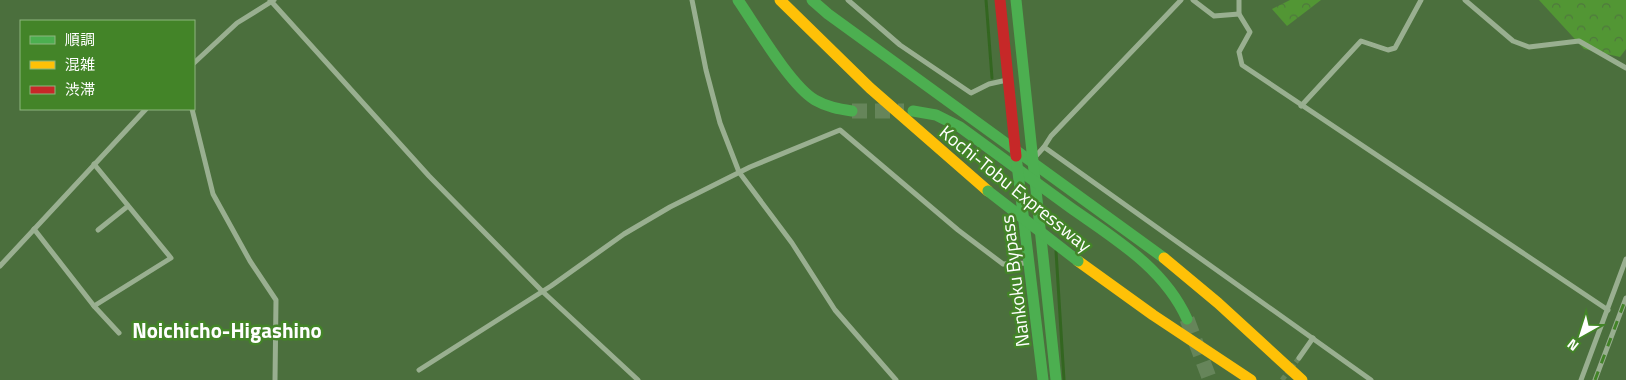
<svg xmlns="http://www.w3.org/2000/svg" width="1626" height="380" viewBox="0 0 1626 380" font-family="'Titillium Web','Noto Sans JP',sans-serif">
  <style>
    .forest { fill: url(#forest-crowns) }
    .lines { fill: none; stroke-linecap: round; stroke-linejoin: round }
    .stream { stroke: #336620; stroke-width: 3 }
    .street-tunnel { stroke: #66855a; stroke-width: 5; stroke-dasharray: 5 2.5; stroke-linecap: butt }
    .highway-tunnel { stroke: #66855a; stroke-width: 15; stroke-dasharray: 15 8; stroke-linecap: butt }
    .street { stroke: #99af90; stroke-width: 5 }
    .fast { stroke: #4caf50; stroke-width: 11 }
    .slow { stroke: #ffc107; stroke-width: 11 }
    .jam { stroke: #c62828; stroke-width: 11 }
    .rail-casing { stroke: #98ae8f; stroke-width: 5 }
    .rail { stroke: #438428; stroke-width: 3; stroke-dasharray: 9; stroke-linecap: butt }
    .fast-bridge { stroke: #4caf50; stroke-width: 11 }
    .labels { text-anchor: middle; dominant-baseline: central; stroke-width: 5; stroke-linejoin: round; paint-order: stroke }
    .street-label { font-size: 19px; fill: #fff; stroke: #438428 }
    .quarter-label { font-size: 21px; font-weight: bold; fill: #fff; stroke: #438428 }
  </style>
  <defs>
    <pattern id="forest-crowns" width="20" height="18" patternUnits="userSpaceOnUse" patternTransform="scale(1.25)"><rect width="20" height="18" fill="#529634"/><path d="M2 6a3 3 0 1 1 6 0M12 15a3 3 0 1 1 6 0" fill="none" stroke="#50783e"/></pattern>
  </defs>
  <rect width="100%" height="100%" fill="#4b6f3d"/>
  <g class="forest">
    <polygon points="1290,0 1321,0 1287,26 1272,9"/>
    <polygon points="1539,0 1626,0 1626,49 1620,57 1584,49"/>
  </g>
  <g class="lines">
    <g class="stream">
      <polyline points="986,0 992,78"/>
      <polyline points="1056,251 1064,380"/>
    </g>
    <polyline class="street-tunnel" points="1282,380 1299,358"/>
    <g class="highway-tunnel">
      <polyline points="852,111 904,111"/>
      <polyline points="1187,319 1210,380"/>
    </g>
    <g class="street">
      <polyline points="270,0 429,176 542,291 638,380"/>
      <polyline points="692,0 706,70 720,123 739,172 792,243 835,310 896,380"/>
      <polyline points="848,0 900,45 971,93 989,84 1007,80"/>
      <polyline points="1193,0 1214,16 1239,14"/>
      <polyline points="1239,0 1239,14 1250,32 1239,52 1242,65 1608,310"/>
      <polyline points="1465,0 1513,41 1529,47 1579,41 1626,68"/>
      <polyline points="194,63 237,23 274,0"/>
      <polyline points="1301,106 1361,41 1388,50 1395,48 1421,0"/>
      <polyline points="192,109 213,194 250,261 276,300 275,380"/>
      <polyline points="1044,147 1051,136 1181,0"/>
      <polyline points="1035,157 1044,147 1371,380"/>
      <polyline points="34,229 94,306 119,333"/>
      <polyline points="98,230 128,206"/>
      <polyline points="0,266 146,109"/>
      <polyline points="94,306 171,258 94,164"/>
      <polyline points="1299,358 1313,338"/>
      <polyline points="419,370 551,286 624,234 670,207 750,167 840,130 958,230 1003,264 1027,263"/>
      <polyline points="1581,380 1626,259"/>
    </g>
    <g class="fast">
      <path d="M 738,0 C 756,26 790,85 815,100 C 827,107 839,109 852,111"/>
      <polyline points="812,0 828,14 1164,258"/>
      <polyline points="1016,0 1056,380"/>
      <path d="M 913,111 L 936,115 L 960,127 C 997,154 1034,181 1071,208 C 1115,239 1164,268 1187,319"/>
      <polyline points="1016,156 1043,380"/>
    </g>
    <g class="slow">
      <polyline points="780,0 870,88 988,191"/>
      <polyline points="1164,258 1218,303 1302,380"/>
      <polyline points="1078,261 1153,315 1251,380"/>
    </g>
    <polyline class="jam" points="1000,0 1016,156"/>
    <defs>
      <polyline id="rail" points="1595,380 1626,298"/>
    </defs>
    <use href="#rail" class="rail-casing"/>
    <use href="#rail" class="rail"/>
    <polyline class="fast-bridge" points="988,191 1078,261"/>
  </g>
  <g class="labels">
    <g class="street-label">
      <text transform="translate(1016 188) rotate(39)">Kochi-Tobu Expressway</text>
      <text transform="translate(1014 281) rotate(-97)">Nankoku Bypass</text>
    </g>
    <g class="quarter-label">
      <text x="227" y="330">Noichicho-Higashino</text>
    </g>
  </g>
  <rect x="20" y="20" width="175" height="90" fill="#438428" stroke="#8eb57e"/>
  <rect x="30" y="36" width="25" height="8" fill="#4caf50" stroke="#8eb57e"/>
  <text x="65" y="45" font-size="15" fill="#ffffff">順調</text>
  <rect x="30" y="61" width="25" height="8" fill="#ffc107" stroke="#8eb57e"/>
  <text x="65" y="70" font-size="15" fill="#ffffff">混雑</text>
  <rect x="30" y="86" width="25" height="8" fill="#c62828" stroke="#8eb57e"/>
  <text x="65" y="95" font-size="15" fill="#ffffff">渋滞</text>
  <g transform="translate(1581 335) rotate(219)" stroke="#438428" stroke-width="4" paint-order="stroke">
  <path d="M0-4L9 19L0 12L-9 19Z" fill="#ffffff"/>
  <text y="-8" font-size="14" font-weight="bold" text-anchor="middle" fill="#ffffff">N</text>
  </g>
</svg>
